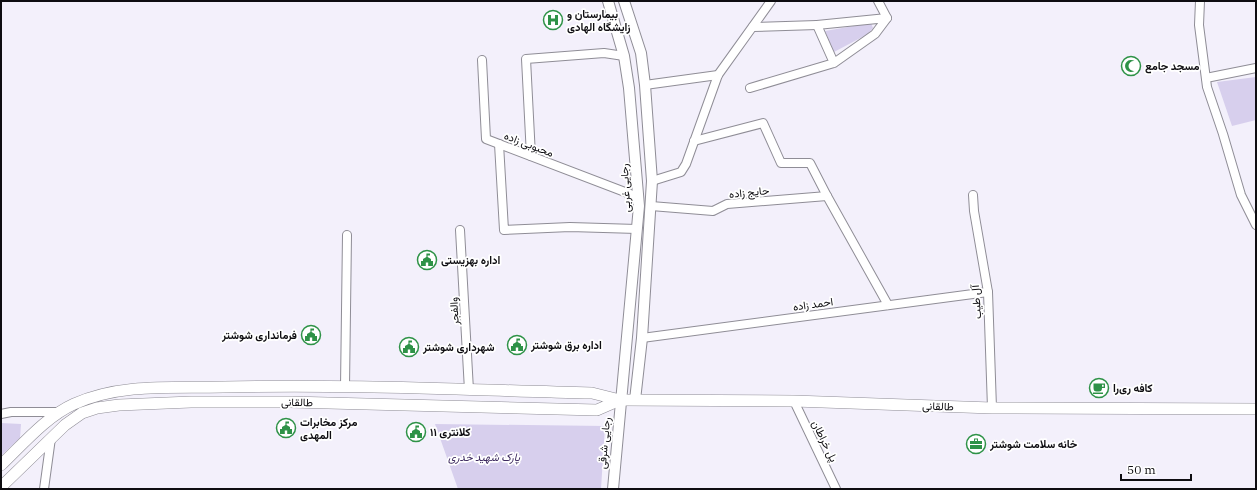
<svg xmlns="http://www.w3.org/2000/svg" width="1257" height="490" viewBox="0 0 1257 490" font-family="'IBM Plex Serif',Vazirmatn,serif">
  <style>
    .green { fill: #d7cfed }
    .lines { fill: none; stroke-linecap: round; stroke-linejoin: round }
    .minor-casing { stroke: #8f8d96; stroke-width: 10 }
    .tertiary-casing { stroke: #8f8d96; stroke-width: 12 }
    .secondary-casing { stroke: #8f8d96; stroke-width: 12 }
    .minor { stroke: #fff; stroke-width: 8 }
    .tertiary { stroke: #fff; stroke-width: 10 }
    .secondary { stroke: #fff; stroke-width: 11 }
    .labels { text-anchor: middle; dominant-baseline: central; stroke-width: 3.5; stroke-linejoin: round; paint-order: stroke }
    .poi-label { font-size: 11px; font-weight: bold; fill: #0e0d11; stroke: #fff; text-anchor: start }
    .street-label { font-size: 11px; fill: #0e0d11; stroke: #fff }
    .park-label { font-size: 11px; font-style: italic; fill: #3e2b60; stroke: #fff }
  </style>
  <rect width="100%" height="100%" fill="#f3f0fb"/>
  <g class="green">
    <polygon points="871,23 873,28 868,34 834,52 825,31"/>
    <polygon points="1256,77 1256,120 1232,126 1217,82"/>
    <polygon points="1,423 21,424 20,438 1,456"/>
    <polygon points="435,424 605,426 601,489 458,489"/>
  </g>
  <g class="lines">
    <defs>
      <g id="minor">
        <polyline points="878,1 887,18"/>
        <polyline points="1200,1 1199,25 1207,87 1223,134 1241,195 1256,225"/>
        <polyline points="753,27 817,25"/>
        <polyline points="482,60 486,139 638,197"/>
        <polyline points="1206,78 1256,68"/>
        <polyline points="645,85 718,75"/>
        <polyline points="750,88 834,63 817,25 887,18 875,34 834,63"/>
        <polyline points="694,141 763,123 781,163 810,163 827,196 888,305"/>
        <polyline points="499,144 504,230 570,227 637,229"/>
        <polyline points="531,156 526,59 604,53 624,56"/>
        <polyline points="652,181 681,172 686,164 718,75 771,1"/>
        <polyline points="973,195 974,211 988,292 992,408"/>
        <polyline points="651,206 713,211 727,204 827,196"/>
        <polyline points="460,230 469,390"/>
        <polyline points="642,338 988,292"/>
        <polyline points="345,387 347,235"/>
        <polyline points="794,401 836,489"/>
        <polyline points="1,414 11,412 58,412"/>
        <polyline points="44,489 51,438"/>
      </g>
      <g id="tertiary">
        <polyline points="608,1 624,56 629,88 639,206 613,489"/>
        <polyline points="624,1 641,53 645,85 652,181 642,338 635,400"/>
      </g>
      <g id="secondary">
        <polyline points="620,400 794,401 992,408 1256,409"/>
        <path d="M 1,465 C 23,444 47,416 74,404 C 120,383 174,388 224,387 C 346,384 469,390 592,393 L 620,400 L 597,410 L 290,402 L 191,402 L 119,405 L 97,408 L 82,413 L 65,425 L 1,487"/>
      </g>
    </defs>
    <use href="#minor" class="minor-casing"/>
    <use href="#tertiary" class="tertiary-casing"/>
    <use href="#secondary" class="secondary-casing"/>
    <use href="#minor" class="minor"/>
    <use href="#tertiary" class="tertiary"/>
    <use href="#secondary" class="secondary"/>
  </g>
  <defs>
    <symbol id="hospital-ring" viewBox="-11 -11 22 22"><circle r="9.5" fill="#fff" stroke="#2e9247" stroke-width="1.5"/><path d="M-5-5h3v3.5h4V-5h3V5h-3V1.5h-4V5h-3Z" fill="#2e9247"/></symbol>
    <symbol id="mosque-ring" viewBox="-11 -11 22 22"><circle r="9.5" fill="#fff" stroke="#2e9247" stroke-width="1.5"/><path d="M3.5-4.9A6 6 0 1 0 3.5 4.9A5 5 0 1 1 3.5-4.9Z" fill="#2e9247"/></symbol>
    <symbol id="civic-ring" viewBox="-11 -11 22 22"><circle r="9.5" fill="#fff" stroke="#2e9247" stroke-width="1.5"/><path d="M-.6-6.5H3V-4.5H.6V-3L4-1V1h2V6H-6V1h2V-1L-.6-3ZM-1.2 2.5V6h2.4V2.5Z" fill="#2e9247"/></symbol>
    <symbol id="cafe-ring" viewBox="-11 -11 22 22"><circle r="9.5" fill="#fff" stroke="#2e9247" stroke-width="1.5"/><path d="M-5.5-4.5H6V0H3Q3 3.5 0 3.5H-2.5Q-5.5 3.5-5.5 0ZM3-3.2v2h1.7v-2ZM-6 4.5H4V6H-6Z" fill="#2e9247"/></symbol>
    <symbol id="office-ring" viewBox="-11 -11 22 22"><circle r="9.5" fill="#fff" stroke="#2e9247" stroke-width="1.5"/><path d="M-6-3h4V-5.5h4V-3h4V5H-6ZM-1-4.5V-3h2v-1.5ZM-6 0V1H6V0Z" fill="#2e9247"/></symbol>
  </defs>
  <g fill-rule="evenodd">
    <use href="#hospital-ring" x="542" y="9" width="22" height="22"/>
    <use href="#mosque-ring" x="1120" y="55" width="22" height="22"/>
    <use href="#civic-ring" x="416" y="249" width="22" height="22"/>
    <use href="#civic-ring" x="300" y="324" width="22" height="22"/>
    <use href="#civic-ring" x="506" y="334" width="22" height="22"/>
    <use href="#civic-ring" x="398" y="336" width="22" height="22"/>
    <use href="#cafe-ring" x="1088" y="377" width="22" height="22"/>
    <use href="#civic-ring" x="275" y="417" width="22" height="22"/>
    <use href="#civic-ring" x="405" y="421" width="22" height="22"/>
    <use href="#office-ring" x="965" y="433" width="22" height="22"/>
  </g>
  <g class="labels">
    <g class="poi-label">
      <text x="567" y="14">بیمارستان و<tspan x="567" dy="13">زایشگاه الهادی</tspan></text>
      <text x="1145" y="66">مسجد جامع</text>
      <text x="441" y="260">اداره بهزیستی</text>
      <text x="297" y="335" text-anchor="end">فرمانداری شوشتر</text>
      <text x="531" y="345">اداره برق شوشتر</text>
      <text x="423" y="347">شهرداری شوشتر</text>
      <text x="1113" y="388">کافه‌ ری‌را</text>
      <text x="300" y="422">مرکز مخابرات<tspan x="300" dy="13">المهدی</tspan></text>
      <text x="430" y="432">کلانتری ۱۱</text>
      <text x="990" y="444">خانه سلامت شوشتر</text>
    </g>
    <g class="street-label">
      <text transform="translate(529 144) rotate(21)">محبوبی زاده</text>
      <text transform="translate(625 188) rotate(-93)">رجایی غربی</text>
      <text transform="translate(749 192) rotate(-6)">حایج زاده</text>
      <text transform="translate(976 302) rotate(-94)">آل طیب</text>
      <text transform="translate(813 304) rotate(-8)">احمد زاده</text>
      <text transform="translate(454 311) rotate(-93)">والفجر</text>
      <text transform="translate(297 402) rotate(1)">طالقانی</text>
      <text transform="translate(938 406) rotate(2)">طالقانی</text>
      <text transform="translate(825 441) rotate(64)">پل خراطان</text>
      <text transform="translate(604 443) rotate(-85)">رجایی شرقی</text>
    </g>
    <g class="park-label">
      <text x="484" y="457">پارک شهید خدری</text>
    </g>
  </g>
  <rect width="1257" height="490" fill="none" stroke="#0e0d11" stroke-width="4"/>
  <path d="M1121 474v6h70v-6" fill="none" stroke="#0e0d11" stroke-width="2"/>
  <text x="1127" y="474" font-size="12" fill="#0e0d11" stroke="#ffffff" stroke-width="3" paint-order="stroke">50 m</text>
</svg>
